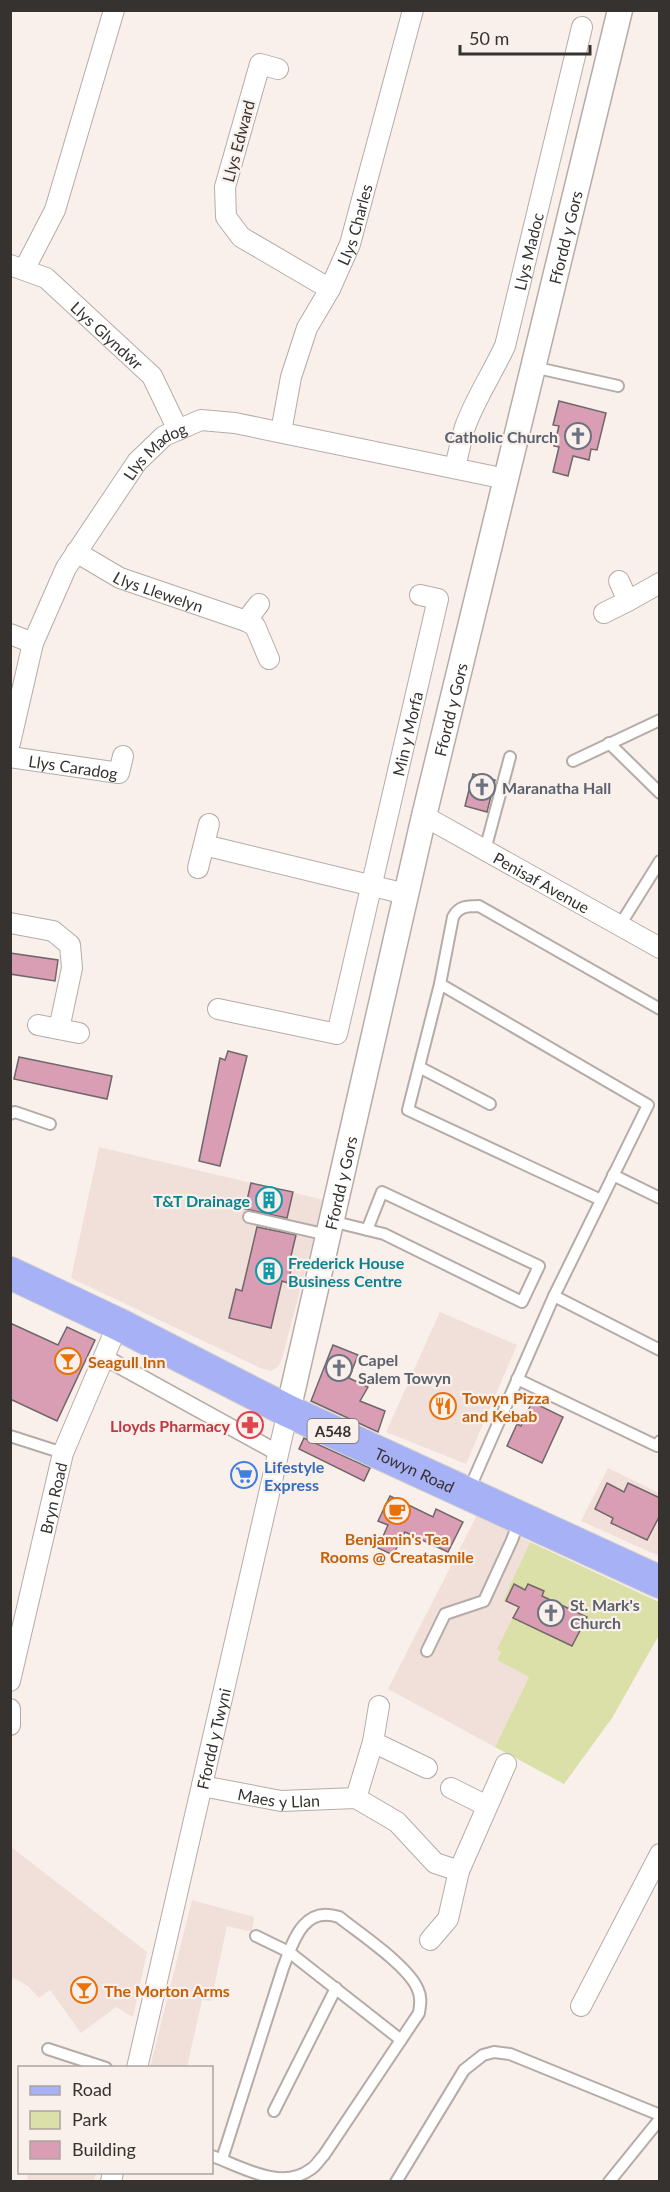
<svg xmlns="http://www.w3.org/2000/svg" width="670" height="2192" viewBox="0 0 670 2192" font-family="Lato,sans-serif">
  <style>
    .built { fill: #f1e0d9 }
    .green { fill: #dae0a7 }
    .building { fill: #da9eb4; stroke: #6f676a; stroke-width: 1.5 }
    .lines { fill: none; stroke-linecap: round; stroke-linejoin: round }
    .service-casing { stroke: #b5aca8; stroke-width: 14 }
    .pedestrian-casing { stroke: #b5aca8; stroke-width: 18 }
    .minor-casing { stroke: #b5aca8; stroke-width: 22 }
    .tertiary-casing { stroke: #b5aca8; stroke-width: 27 }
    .primary-casing { stroke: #cfcecd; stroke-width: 34 }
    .service { stroke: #fff; stroke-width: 10 }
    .pedestrian { stroke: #fff; stroke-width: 15 }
    .minor { stroke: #fff; stroke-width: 20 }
    .tertiary { stroke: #fff; stroke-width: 24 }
    .primary { stroke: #a7b1f5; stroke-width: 32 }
    .labels { text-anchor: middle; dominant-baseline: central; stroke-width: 4.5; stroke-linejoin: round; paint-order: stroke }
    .shield { fill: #f9f0eb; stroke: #706b68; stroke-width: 1.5 }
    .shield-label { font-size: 15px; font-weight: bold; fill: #363230 }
    .street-label { font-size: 16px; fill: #363230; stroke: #f9f0eb }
    .worship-label { font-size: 16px; font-weight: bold; fill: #5b616d; stroke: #f9f0eb; text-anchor: start }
    .culture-label { font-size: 16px; font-weight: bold; fill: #0d838f; stroke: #f9f0eb; text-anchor: end }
    .food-label { font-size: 16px; font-weight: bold; fill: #c56008; stroke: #f9f0eb; text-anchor: start }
    .health-label { font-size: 16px; font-weight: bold; fill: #be3a42; stroke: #f9f0eb; text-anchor: end }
    .shop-label { font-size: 16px; font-weight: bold; fill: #366cbe; stroke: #f9f0eb; text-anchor: start }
  </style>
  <rect width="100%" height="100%" fill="#f9f0eb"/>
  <g class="built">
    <polygon points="99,1147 324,1200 282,1359 278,1367 271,1371 260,1368 71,1278"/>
    <polygon points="440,1312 517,1345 466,1464 386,1432"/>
    <polygon points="608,1468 659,1493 659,1556 581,1521"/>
    <polygon points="477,1515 530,1542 504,1600 519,1607 497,1660 529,1677 495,1747 388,1689"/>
    <polygon points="11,1847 147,1952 133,2017 116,2007 81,2033 50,1990 39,1998 28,1986 11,1977"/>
    <polygon points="192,1900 254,1917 252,1932 227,1926 211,2001 202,2000 187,2067 150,2067"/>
    <polygon points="28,2173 28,2172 96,2173 94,2181 27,2181"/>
  </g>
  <polygon class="green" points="530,1542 659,1602 659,1635 612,1718 564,1784 495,1747 529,1677 497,1660 501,1652 497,1649 518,1607 503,1601"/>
  <g class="building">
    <polygon points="559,401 606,413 597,450 591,449 589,460 573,456 568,476 553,472 559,447 554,446 559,426 553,425"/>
    <polygon points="473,774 495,780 487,812 465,806"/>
    <polygon points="10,953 58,960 55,981 10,974"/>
    <polygon points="228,1051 247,1056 220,1166 199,1161 220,1058 225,1060"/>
    <polygon points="19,1057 112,1076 107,1099 14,1079"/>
    <polygon points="251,1183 293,1192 287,1218 245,1209"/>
    <polygon points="257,1227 296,1235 290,1260 293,1261 288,1283 282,1281 271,1328 229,1318 236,1289 242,1291"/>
    <polygon points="10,1323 58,1345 67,1327 95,1340 57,1421 10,1399"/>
    <polygon points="333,1345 358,1355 349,1378 368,1387 360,1401 385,1411 378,1432 311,1401"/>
    <polygon points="532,1402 563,1417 542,1463 507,1446 517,1424 521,1426"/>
    <polygon points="304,1438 370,1468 364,1481 299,1449"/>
    <polygon points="607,1483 624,1492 628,1483 660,1498 660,1515 647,1540 611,1523 613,1518 595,1509"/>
    <polygon points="390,1496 433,1517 436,1509 463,1522 448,1552 405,1532 393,1555 378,1548 388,1525 378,1521"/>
    <polygon points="514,1584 525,1590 528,1584 544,1591 542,1596 587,1617 572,1646 513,1618 519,1607 506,1601"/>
  </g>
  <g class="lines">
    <defs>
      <g id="service">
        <polyline points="533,367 618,386"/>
        <polyline points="609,743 660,793"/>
        <polyline points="573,761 660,720"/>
        <polyline points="485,850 510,757"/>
        <polyline points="620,925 660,861"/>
        <path d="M 440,984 L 453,917 C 459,906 467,906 479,906 L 660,1009"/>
        <polyline points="419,1067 490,1104"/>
        <polyline points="10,1114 15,1112 50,1124"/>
        <polyline points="613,1175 660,1198"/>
        <polyline points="249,1217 328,1235"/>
        <polyline points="331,1221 384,1234 522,1302 539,1266 382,1192 367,1230"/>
        <polyline points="554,1296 660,1350"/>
        <polyline points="517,1379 657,1446 660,1441"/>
        <polyline points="10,1436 63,1453"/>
        <polyline points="469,1490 554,1296 648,1105 440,984 408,1110 601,1200"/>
        <polyline points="427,1651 445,1614 484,1601 512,1540 519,1521"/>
        <polyline points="256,1936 289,1952 401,2040"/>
        <polyline points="48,2049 106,2068"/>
        <polyline points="274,2111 336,1988"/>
        <path d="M 212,2156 C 241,2166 281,2192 311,2169 C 316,2166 320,2159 324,2155 L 419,2013 C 420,2005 422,1998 418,1990 C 410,1967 359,1933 339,1917 C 303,1905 293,1942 283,1968 L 222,2159"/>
        <polyline points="396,2182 464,2070 483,2055 494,2052 510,2054 660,2115"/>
        <polyline points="609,2182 660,2119"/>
      </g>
      <polyline id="pedestrian" points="104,1357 278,1453"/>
      <g id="minor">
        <polyline points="278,69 260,64 225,187 226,217 241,237 330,289"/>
        <path id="s1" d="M 10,265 L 46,278 L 152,376 L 178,430"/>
        <polyline points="25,268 55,210 114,10"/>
        <path id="s2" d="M 281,432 L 291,377 L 307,328 L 330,289 L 350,244 L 413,10"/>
        <path id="s3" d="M 455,468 C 458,455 461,440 465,427 C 475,399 492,374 505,346 L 582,27"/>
        <path id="s4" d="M 76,552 L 120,578 L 246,621 L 255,626 L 269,659"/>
        <polyline points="628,601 660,583"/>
        <polyline points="604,613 628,601 619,581"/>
        <polyline points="246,621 259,604"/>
        <polyline points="10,634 33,643"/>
        <path id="s5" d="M 10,743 L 33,643 L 66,568 L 137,462 L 164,436 L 201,420 L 235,423 L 506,479"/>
        <path id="s6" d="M 10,757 L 119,773 L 123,756"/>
        <path id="s7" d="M 424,816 L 660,948"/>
        <polyline points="204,845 406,894"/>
        <polyline points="198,868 209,824"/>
        <polyline points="10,923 53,931 70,945 72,968 59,1029"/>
        <path id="s8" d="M 218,1009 L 337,1034 L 438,599 L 420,595"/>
        <polyline points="38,1025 79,1033"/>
        <path id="s9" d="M 10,1681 L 63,1453 L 118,1324"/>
        <polyline points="10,1709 10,1725"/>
        <polyline points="373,1742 427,1768"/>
        <path id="s10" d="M 202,1786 L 281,1801 L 356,1798 L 397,1822 L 435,1863 L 459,1871"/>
        <polyline points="451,1788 487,1806"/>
        <polyline points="356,1798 373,1742 379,1706"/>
        <polyline points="430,1940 448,1919 459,1871 506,1764"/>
        <polyline points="581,2006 660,1854"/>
        <path id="s11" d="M 137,2068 L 288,1411"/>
        <polyline points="111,2182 113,2172"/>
      </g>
      <g id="tertiary">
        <path id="s12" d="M 288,1411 L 424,816 L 620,10"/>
      </g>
      <g id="primary">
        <path id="s13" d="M 10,1273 L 118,1324 L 288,1411 L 660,1582"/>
      </g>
    </defs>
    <use href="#service" class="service-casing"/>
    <use href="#pedestrian" class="pedestrian-casing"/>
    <use href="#minor" class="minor-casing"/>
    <use href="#tertiary" class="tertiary-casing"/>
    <use href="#primary" class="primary-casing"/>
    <use href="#service" class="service"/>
    <use href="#pedestrian" class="pedestrian"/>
    <use href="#minor" class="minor"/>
    <use href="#tertiary" class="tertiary"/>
    <use href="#primary" class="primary"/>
  </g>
  <defs>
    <symbol id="church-ring" viewBox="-11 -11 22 22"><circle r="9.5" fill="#f9f0eb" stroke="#6b7280" stroke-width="1.5"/><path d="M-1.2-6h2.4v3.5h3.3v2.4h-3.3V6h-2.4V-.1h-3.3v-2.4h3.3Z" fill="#6b7280"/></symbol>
    <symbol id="building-ring" viewBox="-11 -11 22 22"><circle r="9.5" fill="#f9f0eb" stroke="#0f9aa8" stroke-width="1.5"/><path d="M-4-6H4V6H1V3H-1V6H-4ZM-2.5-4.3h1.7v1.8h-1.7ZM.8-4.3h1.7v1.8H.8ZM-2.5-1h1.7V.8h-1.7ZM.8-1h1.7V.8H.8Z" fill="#0f9aa8"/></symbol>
    <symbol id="bar-ring" viewBox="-11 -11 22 22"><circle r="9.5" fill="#f9f0eb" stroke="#e8710a" stroke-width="1.5"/><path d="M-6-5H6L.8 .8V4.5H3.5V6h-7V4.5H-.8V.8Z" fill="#e8710a"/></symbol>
    <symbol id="restaurant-ring" viewBox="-11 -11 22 22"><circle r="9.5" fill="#f9f0eb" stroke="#e8710a" stroke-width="1.5"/><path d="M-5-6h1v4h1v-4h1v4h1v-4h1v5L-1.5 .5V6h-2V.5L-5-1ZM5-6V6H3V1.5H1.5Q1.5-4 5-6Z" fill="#e8710a"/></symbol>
    <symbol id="pharmacy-ring" viewBox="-11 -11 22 22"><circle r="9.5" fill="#f9f0eb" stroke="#e0444e" stroke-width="1.5"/><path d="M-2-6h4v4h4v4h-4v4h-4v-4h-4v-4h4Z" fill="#e0444e"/></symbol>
    <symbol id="supermarket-ring" viewBox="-11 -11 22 22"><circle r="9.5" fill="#f9f0eb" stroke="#3f7fe0" stroke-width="1.5"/><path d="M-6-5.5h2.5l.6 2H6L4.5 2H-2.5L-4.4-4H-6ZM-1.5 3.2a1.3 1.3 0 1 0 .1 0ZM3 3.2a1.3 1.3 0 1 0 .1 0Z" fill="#3f7fe0"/></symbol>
    <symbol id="cafe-ring" viewBox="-11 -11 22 22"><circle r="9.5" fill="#f9f0eb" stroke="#e8710a" stroke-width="1.5"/><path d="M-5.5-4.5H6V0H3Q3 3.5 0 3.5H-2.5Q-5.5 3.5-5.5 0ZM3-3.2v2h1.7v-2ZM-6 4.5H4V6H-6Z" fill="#e8710a"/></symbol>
  </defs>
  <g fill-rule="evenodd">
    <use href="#church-ring" x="563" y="421" width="30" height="30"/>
    <use href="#church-ring" x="467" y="772" width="30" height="30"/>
    <use href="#building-ring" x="254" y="1185" width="30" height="30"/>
    <use href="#building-ring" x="254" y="1256" width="30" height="30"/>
    <use href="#bar-ring" x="53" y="1346" width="30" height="30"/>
    <use href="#church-ring" x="324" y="1353" width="30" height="30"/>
    <use href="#restaurant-ring" x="428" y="1391" width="30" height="30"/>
    <use href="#pharmacy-ring" x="235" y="1410" width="30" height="30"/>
    <use href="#supermarket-ring" x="229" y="1460" width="30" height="30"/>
    <use href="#cafe-ring" x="382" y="1496" width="30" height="30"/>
    <use href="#church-ring" x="536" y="1598" width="30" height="30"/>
    <use href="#bar-ring" x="69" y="1975" width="30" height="30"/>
  </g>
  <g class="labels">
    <rect class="shield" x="307.5" y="1419" width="51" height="24" rx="4.5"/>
    <g class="shield-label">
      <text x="333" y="1431">A548</text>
    </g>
    <g class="street-label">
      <text transform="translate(238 141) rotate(-75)">Llys Edward</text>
      <text stroke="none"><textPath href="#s2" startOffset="222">Llys Charles</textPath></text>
      <text stroke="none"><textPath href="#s12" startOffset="1206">Ffordd y Gors</textPath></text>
      <text stroke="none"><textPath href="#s3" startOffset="230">Llys Madoc</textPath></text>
      <text stroke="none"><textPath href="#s1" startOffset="122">Llys Glyndŵr</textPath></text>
      <text stroke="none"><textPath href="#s5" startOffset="333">Llys Madog</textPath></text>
      <text stroke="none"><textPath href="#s4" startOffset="92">Llys Llewelyn</textPath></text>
      <text stroke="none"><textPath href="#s12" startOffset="720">Ffordd y Gors</textPath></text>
      <text stroke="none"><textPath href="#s8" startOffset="430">Min y Morfa</textPath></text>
      <text stroke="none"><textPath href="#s6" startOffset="64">Llys Caradog</textPath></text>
      <text stroke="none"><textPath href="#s7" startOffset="135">Penisaf Avenue</textPath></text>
      <text stroke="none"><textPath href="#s12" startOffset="234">Ffordd y Gors</textPath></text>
      <text stroke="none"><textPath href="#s13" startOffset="450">Towyn Road</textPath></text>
      <text stroke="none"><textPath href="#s9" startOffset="188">Bryn Road</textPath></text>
      <text stroke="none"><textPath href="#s11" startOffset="338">Ffordd y Twyni</textPath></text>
      <text stroke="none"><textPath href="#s10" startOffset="78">Maes y Llan</textPath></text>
    </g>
    <g class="worship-label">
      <text x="558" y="436" text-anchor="end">Catholic Church</text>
      <text x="502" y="787">Maranatha Hall</text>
      <text x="358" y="1359">Capel<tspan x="358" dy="18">Salem Towyn</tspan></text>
      <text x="570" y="1604">St. Mark's<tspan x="570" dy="18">Church</tspan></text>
    </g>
    <g class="culture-label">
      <text x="250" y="1200">T&amp;T Drainage</text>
      <text x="288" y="1262" text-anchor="start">Frederick House<tspan x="288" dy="18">Business Centre</tspan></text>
    </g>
    <g class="food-label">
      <text x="88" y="1361">Seagull Inn</text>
      <text x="462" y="1397">Towyn Pizza<tspan x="462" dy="18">and Kebab</tspan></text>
      <text x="397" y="1538" text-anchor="middle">Benjamin's Tea<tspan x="397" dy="18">Rooms @ Creatasmile</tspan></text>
      <text x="104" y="1990">The Morton Arms</text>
    </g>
    <g class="health-label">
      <text x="230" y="1425">Lloyds Pharmacy</text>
    </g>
    <g class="shop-label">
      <text x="264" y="1466">Lifestyle<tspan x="264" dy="18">Express</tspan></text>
    </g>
  </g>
  <rect width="670" height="2192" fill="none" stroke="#363230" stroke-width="24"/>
  <rect x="18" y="2066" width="195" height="108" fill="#f9f0eb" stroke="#aba4a0" stroke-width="1.5"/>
  <rect x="30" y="2086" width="30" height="9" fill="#a7b1f5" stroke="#aba4a0" stroke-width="1.5"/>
  <text x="72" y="2096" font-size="18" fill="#363230">Road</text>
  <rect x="30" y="2111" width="30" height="18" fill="#dae0a7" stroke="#aba4a0" stroke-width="1.5"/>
  <text x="72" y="2126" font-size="18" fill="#363230">Park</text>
  <rect x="30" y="2141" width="30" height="18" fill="#da9eb4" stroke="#aba4a0" stroke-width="1.5"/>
  <text x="72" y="2156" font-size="18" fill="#363230">Building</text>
  <path d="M460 45v9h130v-9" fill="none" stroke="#363230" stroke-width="3"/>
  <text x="469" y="45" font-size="18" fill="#363230" stroke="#f9f0eb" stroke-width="4.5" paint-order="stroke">50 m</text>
</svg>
